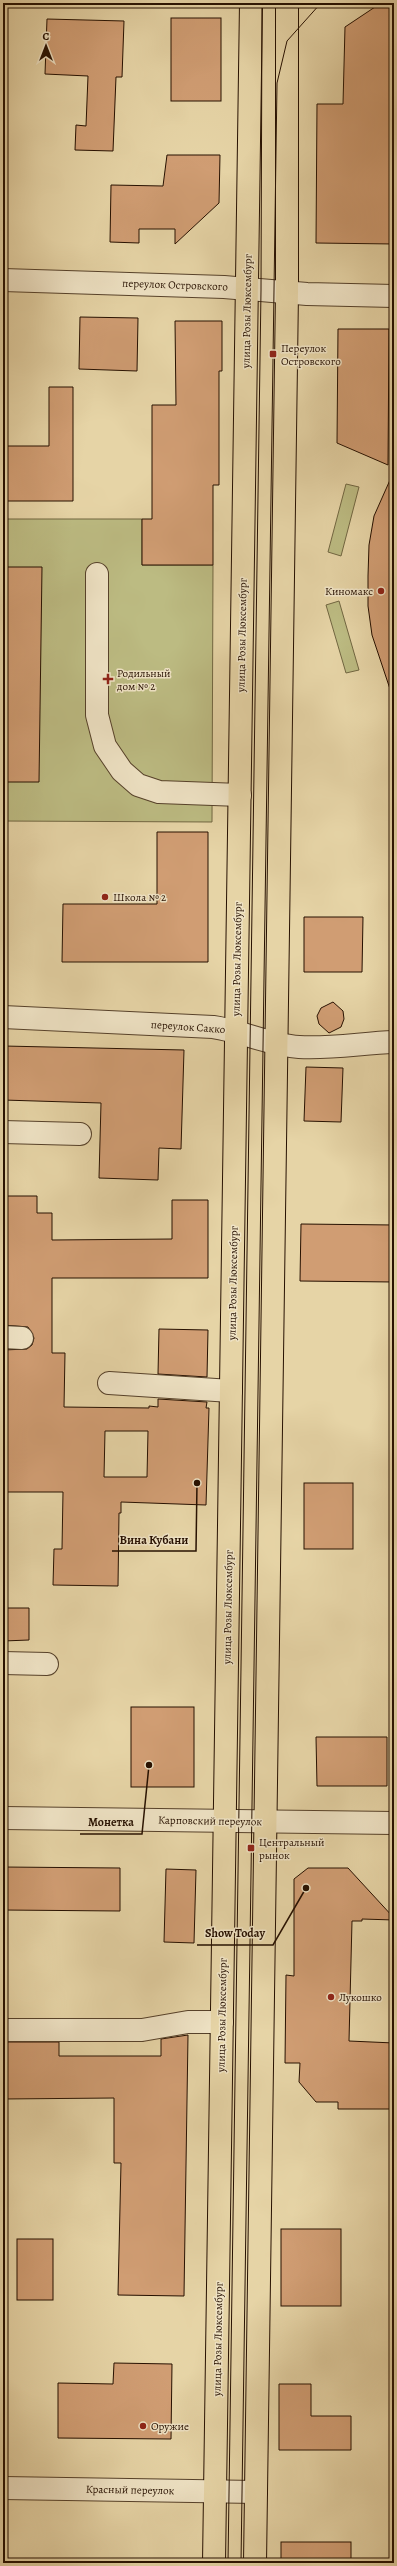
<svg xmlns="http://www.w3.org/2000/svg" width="397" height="2566" viewBox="0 0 397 2566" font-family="Alegreya,serif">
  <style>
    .green { fill: #bcbb82; stroke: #716641 }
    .building { fill: #d09d73; stroke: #261000; fill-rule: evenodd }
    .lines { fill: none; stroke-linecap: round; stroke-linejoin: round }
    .minor-casing { stroke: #56412a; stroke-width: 24 }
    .major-casing { stroke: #261000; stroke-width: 24 }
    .minor { stroke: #efe3c5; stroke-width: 22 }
    .major { stroke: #e6d4a6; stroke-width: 22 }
    .tram { stroke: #261000; stroke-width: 1 }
    .poi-dot { fill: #8f2418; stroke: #efe3c5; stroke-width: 1.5 }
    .labels { text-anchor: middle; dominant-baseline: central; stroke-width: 3; stroke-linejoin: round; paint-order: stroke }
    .street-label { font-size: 11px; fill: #261000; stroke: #efe3c5 }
    .poi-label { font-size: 11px; fill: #261000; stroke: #efe3c5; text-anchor: start }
    .leader { fill: none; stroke: #261000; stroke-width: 1.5 }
    .callout-dot { fill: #261000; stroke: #efe3c5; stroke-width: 1.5 }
    .callout-label { font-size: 12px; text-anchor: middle; font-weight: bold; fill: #261000; stroke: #efe3c5; stroke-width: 3; stroke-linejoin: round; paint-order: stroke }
  </style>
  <rect width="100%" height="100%" fill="#e6d4a6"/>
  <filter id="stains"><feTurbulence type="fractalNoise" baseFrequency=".005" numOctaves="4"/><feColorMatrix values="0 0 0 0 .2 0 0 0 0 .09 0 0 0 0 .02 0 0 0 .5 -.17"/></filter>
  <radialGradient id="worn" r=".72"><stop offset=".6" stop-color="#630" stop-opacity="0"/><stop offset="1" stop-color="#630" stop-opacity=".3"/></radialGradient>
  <g class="green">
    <polygon points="346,484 359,487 341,556 328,552"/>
    <polygon points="3,519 142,519 142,565 213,565 212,822 3,821"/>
    <polygon points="339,601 359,670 346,673 326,605"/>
  </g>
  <g class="building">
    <polygon points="381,3 394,3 394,244 316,243 317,104 343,104 345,27"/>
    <rect x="171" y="18" width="50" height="83"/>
    <polygon points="47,19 124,21 122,77 116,77 113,151 75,150 76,125 86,126 88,76 45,74"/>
    <polygon points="167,155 220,155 219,203 175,244 175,229 139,229 139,243 110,242 111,185 163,186"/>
    <polygon points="80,317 138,318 137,371 79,369"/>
    <polygon points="175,321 222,321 222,371 219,371 219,485 213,485 213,565 142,565 142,519 152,519 152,405 176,405"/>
    <polygon points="338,329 389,329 388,465 337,443"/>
    <polygon points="49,387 73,387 73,501 3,501 3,446 49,446"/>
    <polygon points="394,471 394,689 390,689 372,635 368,606 368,576 369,545 374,516"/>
    <polygon points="3,567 42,567 39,782 3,782"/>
    <polygon points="157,832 208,832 208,962 62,962 63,904 157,904"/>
    <polygon points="304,917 363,917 362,972 304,972"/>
    <polygon points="333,1002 343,1011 344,1019 341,1027 329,1033 319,1024 317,1016 321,1008"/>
    <polygon points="4,1046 184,1050 181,1149 159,1148 158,1180 99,1178 101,1103 3,1100"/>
    <polygon points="306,1067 343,1068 341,1122 304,1121"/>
    <path d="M 3,1196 L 37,1196 L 37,1213 L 52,1213 L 52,1240 L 172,1239 L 172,1200 L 208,1200 L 208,1278 L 52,1278 L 52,1353 L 65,1353 L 64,1407 L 149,1408 L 149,1406 L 158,1407 L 158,1399 L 207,1402 L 206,1408 L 209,1408 L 206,1505 L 121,1502 L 121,1513 L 119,1513 L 118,1586 L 53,1585 L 54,1549 L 62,1549 L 63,1492 L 3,1492 L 3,1350 L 27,1349 L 32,1345 L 34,1338 L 28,1327 L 3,1325 ZM 105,1431 L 148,1431 L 147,1477 L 104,1477 Z"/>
    <polygon points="301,1224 394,1225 394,1282 300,1281"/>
    <polygon points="159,1329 208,1330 207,1377 158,1374"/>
    <rect x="304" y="1483" width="49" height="66"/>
    <polygon points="3,1608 29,1608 29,1640 3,1641"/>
    <rect x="131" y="1707" width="63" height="80"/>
    <polygon points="316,1737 387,1737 387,1786 317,1786"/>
    <polygon points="3,1867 120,1868 120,1911 3,1910"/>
    <polygon points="308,1868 348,1868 394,1918 394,1920 362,1919 362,1921 352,1921 349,2041 394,2043 394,2109 338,2109 338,2102 316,2102 299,2082 300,2063 285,2063 286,1975 294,1976 294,1879"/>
    <polygon points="166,1869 196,1870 194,1943 164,1942"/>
    <polygon points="188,2035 184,2296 118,2295 121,2163 114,2163 114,2098 3,2099 3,2042 59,2042 59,2056 161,2056 161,2039"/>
    <rect x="281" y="2229" width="60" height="77"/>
    <rect x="17" y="2239" width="36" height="61"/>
    <polygon points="114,2363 172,2364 171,2439 58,2438 58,2383 113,2384"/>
    <polygon points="279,2384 311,2384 311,2416 351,2416 351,2450 279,2450"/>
    <rect x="281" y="2542" width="70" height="21"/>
  </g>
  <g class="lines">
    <defs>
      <g id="minor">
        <polyline points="3,280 224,287 307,294 394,296"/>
        <polyline points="97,574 97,715 105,746 122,771 138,785 159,792 240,795"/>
        <path d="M 3,1017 L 213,1027 C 242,1031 269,1045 299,1047 C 330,1049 363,1043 394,1042"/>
        <polyline points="3,1132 80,1134"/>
        <polyline points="3,1337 22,1338"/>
        <polyline points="109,1383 231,1391"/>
        <polyline points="3,1663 47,1664"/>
        <polyline points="3,1818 394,1823"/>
        <polyline points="3,2030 142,2030 188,2022 222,2022"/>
        <polyline points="3,2488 256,2492"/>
      </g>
      <g id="major">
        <polyline points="214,2563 251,3"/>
        <polyline points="255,2563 287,292 287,3"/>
      </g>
    </defs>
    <use href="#minor" class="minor-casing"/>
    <use href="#major" class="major-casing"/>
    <use href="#minor" class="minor"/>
    <use href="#major" class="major"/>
    <g class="tram">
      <polyline points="228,2563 261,290 262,3"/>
      <polyline points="241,2563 277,83 287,41 321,3"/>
    </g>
  </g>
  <g class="poi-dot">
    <rect x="269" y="350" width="8" height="8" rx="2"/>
    <circle cx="381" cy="591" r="4"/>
    <path d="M106 673h4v4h4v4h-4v4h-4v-4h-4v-4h4z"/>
    <circle cx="105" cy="897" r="4"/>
    <rect x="247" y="1844" width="8" height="8" rx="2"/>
    <circle cx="331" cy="1997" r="4"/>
    <circle cx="143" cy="2426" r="4"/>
  </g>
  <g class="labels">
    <g class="street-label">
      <text transform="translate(175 285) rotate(2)">переулок Островского</text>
      <text transform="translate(247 311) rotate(-89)">улица Розы Люксембург</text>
      <text transform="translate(242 635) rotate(-89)">улица Розы Люксембург</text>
      <text transform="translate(237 959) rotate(-89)">улица Розы Люксембург</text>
      <text transform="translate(188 1027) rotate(4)">переулок Сакко</text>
      <text transform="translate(233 1283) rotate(-89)">улица Розы Люксембург</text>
      <text transform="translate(228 1607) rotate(-89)">улица Розы Люксембург</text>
      <text transform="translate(210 1821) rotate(1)">Карповский переулок</text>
      <text transform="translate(222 2015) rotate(-89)">улица Розы Люксембург</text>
      <text transform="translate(218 2339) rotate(-89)">улица Розы Люксембург</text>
      <text transform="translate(130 2490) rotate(1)">Красный переулок</text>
    </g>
    <g class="poi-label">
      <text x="281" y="348">Переулок<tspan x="281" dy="13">Островского</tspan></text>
      <text x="373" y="591" text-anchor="end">Киномакс</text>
      <text x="117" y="673">Родильный<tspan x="117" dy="13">дом № 2</tspan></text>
      <text x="113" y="897">Школа № 2</text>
      <text x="259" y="1842">Центральный<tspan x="259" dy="13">рынок</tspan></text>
      <text x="339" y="1997">Лукошко</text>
      <text x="151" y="2426">Оружие</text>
    </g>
  </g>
  <path class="leader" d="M197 1483L196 1551H112M149 1765L142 1834H80M306 1888L273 1945H197"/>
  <g class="callout-dot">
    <circle cx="197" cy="1483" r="4"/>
    <circle cx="149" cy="1765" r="4"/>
    <circle cx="306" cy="1888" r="4"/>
  </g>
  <g class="callout-label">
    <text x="154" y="1544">Вина Кубани</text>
    <text x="111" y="1826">Монетка</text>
    <text x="235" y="1937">Show Today</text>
  </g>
  <rect width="397" height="2566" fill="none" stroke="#e6d4a6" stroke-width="16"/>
  <rect x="4" y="4" width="389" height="2558" fill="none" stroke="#261000" stroke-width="2"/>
  <rect x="8" y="8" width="381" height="2550" fill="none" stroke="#261000"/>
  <g transform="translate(46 46)" stroke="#efe3c5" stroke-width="3" paint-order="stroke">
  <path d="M0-3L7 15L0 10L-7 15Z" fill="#261000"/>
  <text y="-6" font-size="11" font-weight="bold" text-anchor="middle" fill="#261000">С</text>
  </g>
  <rect width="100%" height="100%" filter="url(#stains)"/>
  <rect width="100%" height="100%" fill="url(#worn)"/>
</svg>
